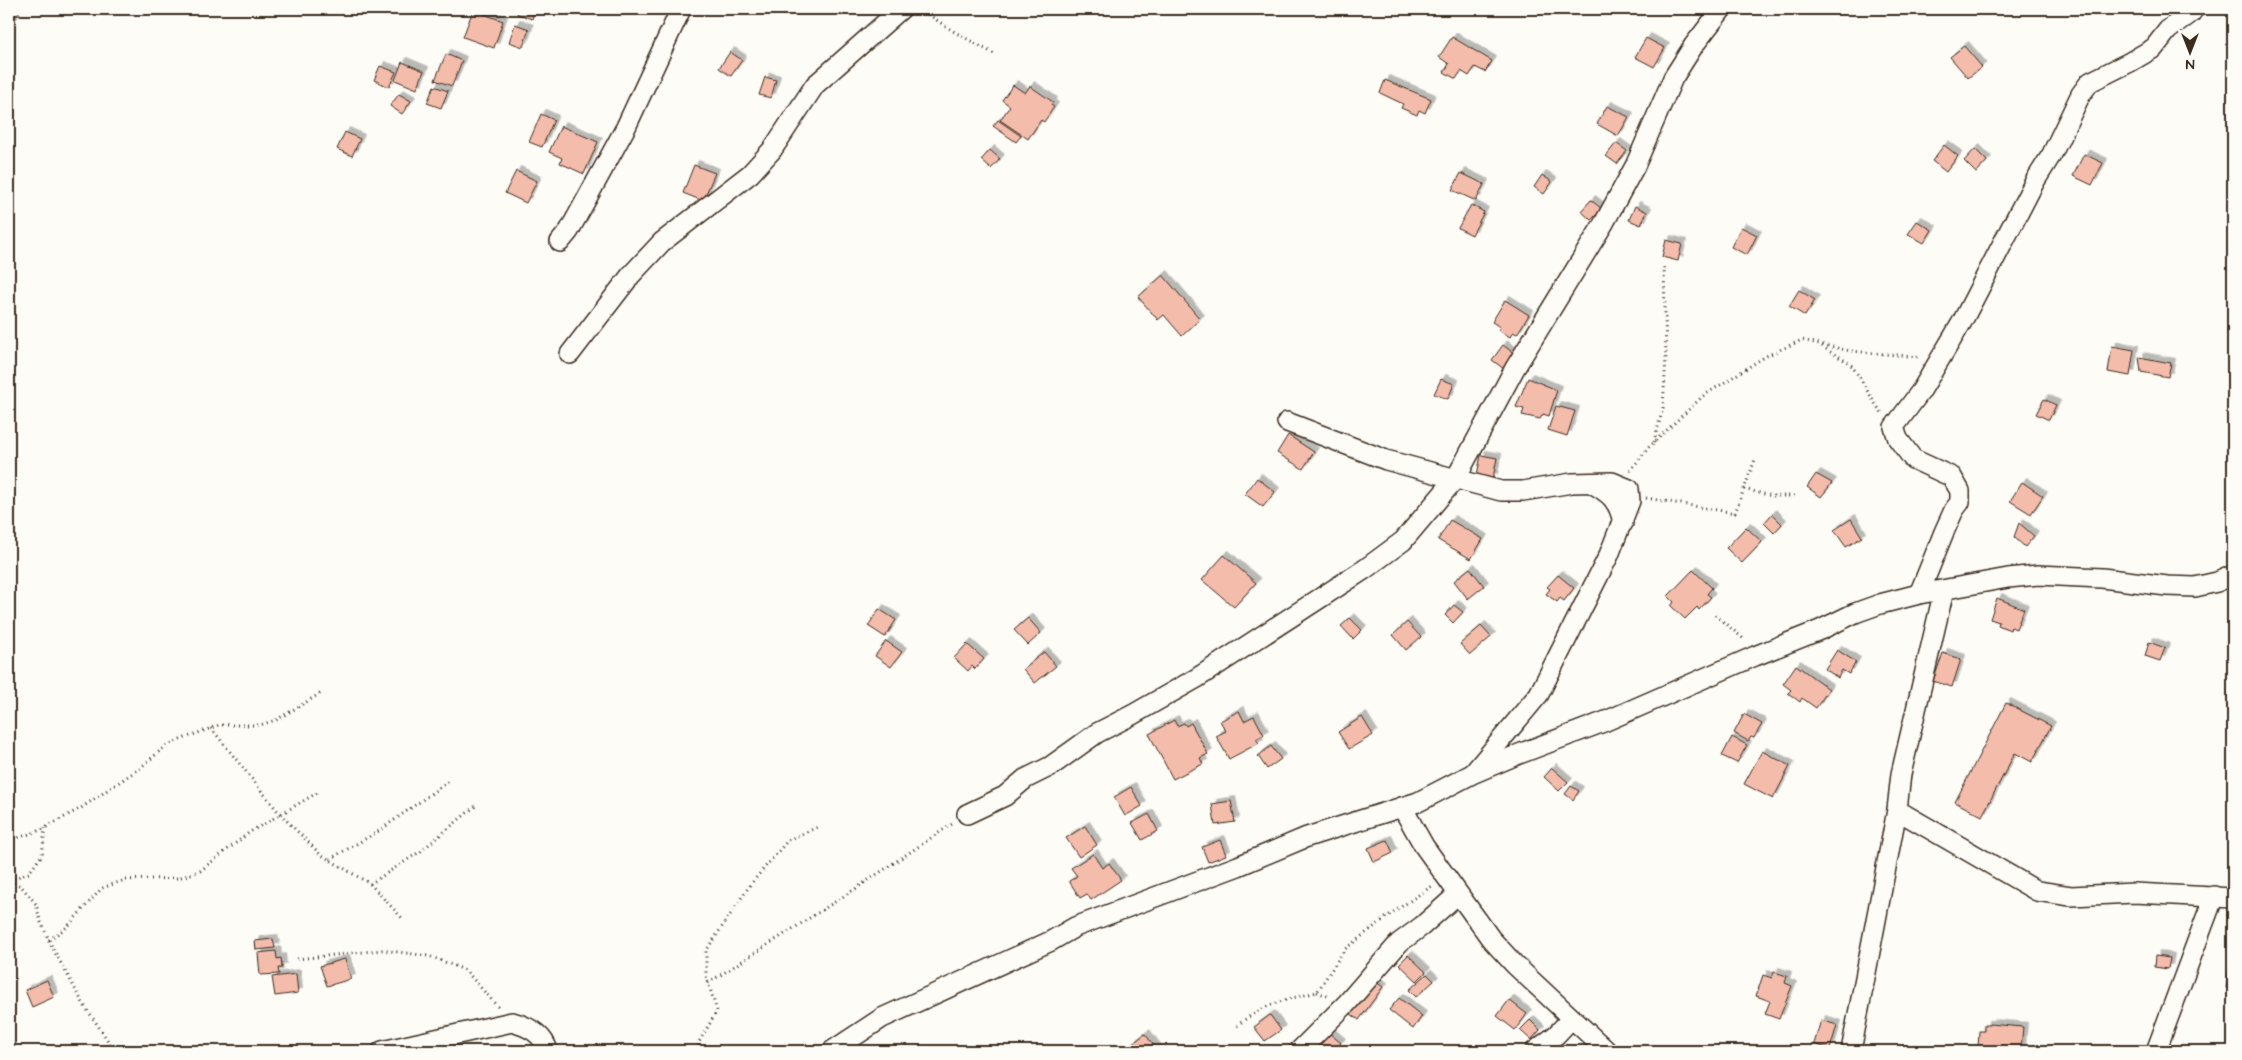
<svg xmlns="http://www.w3.org/2000/svg" width="2242" height="1060" viewBox="0 0 2242 1060" font-family="'Architects Daughter',sans-serif">
  <style>
    .building { fill: #f4bcab; stroke: #3b2a1e; filter: url(#shadow) }
    .lines { fill: none; stroke-linecap: round; stroke-linejoin: round }
    .street-casing { stroke: #3b2a1e; stroke-width: 22 }
    .path { stroke: #3b2a1e; stroke-width: 3; stroke-dasharray: 1 4; stroke-linecap: butt }
    .street { stroke: #fdfcf7; stroke-width: 19 }
  </style>
  <defs>
    <filter id="shadow"><feDropShadow dx="4.5" dy="-4.5" stdDeviation="0" flood-color="#0004"/></filter>
  </defs>
  <rect width="100%" height="100%" fill="#fdfcf7"/>
  <filter id="ink" filterUnits="userSpaceOnUse"><feTurbulence type="fractalNoise" baseFrequency=".02" numOctaves="2"/><feDisplacementMap in="SourceGraphic" scale="10" xChannelSelector="R" yChannelSelector="G"/><feConvolveMatrix kernelMatrix="1 2 1 2 8 2 1 2 1" color-interpolation-filters="sRGB"/></filter>
  <g filter="url(#ink)">
    <g class="building">
      <polygon points="519,9 535,9 532,19 517,14"/>
      <polygon points="473,10 503,21 494,48 463,37"/>
      <polygon points="515,24 529,29 523,47 509,42"/>
      <polygon points="1452,37 1492,61 1485,72 1475,67 1469,76 1461,71 1456,79 1444,72 1449,64 1439,57"/>
      <polygon points="1646,38 1665,48 1654,67 1635,57"/>
      <polygon points="1964,46 1982,67 1968,78 1950,57"/>
      <polygon points="730,52 742,60 731,76 719,68"/>
      <polygon points="446,54 462,61 452,86 435,80"/>
      <polygon points="402,62 424,71 417,89 395,80"/>
      <polygon points="380,66 396,72 389,87 374,80"/>
      <polygon points="765,77 776,80 771,98 759,95"/>
      <polygon points="1385,80 1431,99 1425,113 1419,110 1417,115 1401,108 1403,104 1380,93"/>
      <polygon points="1013,85 1025,93 1030,86 1053,102 1051,105 1054,107 1044,122 1041,120 1028,139 1000,120 1010,106 1002,100"/>
      <polygon points="434,86 448,91 441,108 427,103"/>
      <polygon points="399,94 411,101 402,114 390,106"/>
      <polygon points="1607,106 1629,117 1618,136 1597,124"/>
      <polygon points="541,114 554,120 542,147 529,142"/>
      <polygon points="998,120 1021,136 1016,142 993,126"/>
      <polygon points="561,126 598,142 584,174 560,163 562,158 549,152"/>
      <polygon points="345,132 360,139 352,156 337,149"/>
      <polygon points="1616,143 1627,151 1617,164 1606,156"/>
      <polygon points="1944,145 1958,156 1946,172 1932,161"/>
      <polygon points="1975,149 1987,161 1976,173 1964,161"/>
      <polygon points="990,150 1000,159 991,169 981,160"/>
      <polygon points="2084,154 2103,163 2092,185 2073,176"/>
      <polygon points="694,165 715,173 703,201 683,193"/>
      <polygon points="516,171 537,181 526,203 505,193"/>
      <polygon points="1461,173 1484,184 1476,201 1452,190"/>
      <polygon points="1542,175 1552,182 1544,194 1534,187"/>
      <polygon points="1591,200 1602,209 1591,220 1581,211"/>
      <polygon points="1471,205 1484,212 1472,235 1458,228"/>
      <polygon points="1635,206 1647,212 1641,225 1629,220"/>
      <polygon points="1917,221 1932,230 1924,243 1908,234"/>
      <polygon points="1741,227 1757,235 1747,255 1731,247"/>
      <polygon points="1666,240 1682,244 1678,261 1662,257"/>
      <polygon points="1163,275 1200,319 1182,336 1164,315 1158,320 1138,297"/>
      <polygon points="1799,290 1815,300 1805,316 1789,306"/>
      <polygon points="1505,300 1529,315 1517,334 1513,332 1510,337 1498,330 1500,327 1492,322"/>
      <polygon points="1503,345 1516,355 1504,369 1492,360"/>
      <polygon points="2112,346 2134,350 2130,376 2108,372"/>
      <polygon points="2139,357 2171,363 2168,377 2141,372"/>
      <polygon points="1528,378 1557,390 1549,416 1543,414 1540,419 1522,415 1524,409 1516,407"/>
      <polygon points="1441,379 1454,384 1448,399 1434,394"/>
      <polygon points="2044,399 2056,405 2049,420 2036,414"/>
      <polygon points="1556,406 1575,411 1567,436 1548,430"/>
      <polygon points="1288,435 1314,452 1303,469 1277,453"/>
      <polygon points="1481,455 1497,458 1493,478 1477,475"/>
      <polygon points="1816,474 1832,483 1821,497 1807,487"/>
      <polygon points="1257,478 1275,492 1263,507 1245,494"/>
      <polygon points="2022,482 2043,496 2031,514 2010,501"/>
      <polygon points="1772,514 1782,524 1774,533 1764,523"/>
      <polygon points="1851,519 1862,537 1846,547 1834,530"/>
      <polygon points="1450,520 1483,539 1471,559 1438,540"/>
      <polygon points="2019,523 2034,536 2025,547 2014,537"/>
      <polygon points="1746,527 1762,542 1742,563 1726,548"/>
      <polygon points="1224,555 1256,583 1234,607 1202,580"/>
      <polygon points="1470,568 1484,586 1468,599 1454,581"/>
      <polygon points="1693,570 1712,588 1707,594 1711,597 1699,610 1697,607 1685,619 1671,606 1674,602 1668,596"/>
      <polygon points="1558,575 1574,588 1564,601 1560,598 1557,602 1546,594 1550,589 1547,587"/>
      <polygon points="1997,598 2024,609 2016,629 2011,627 2010,630 1998,625 1999,622 1990,619"/>
      <polygon points="1454,605 1463,612 1453,623 1445,615"/>
      <polygon points="879,609 896,620 885,637 868,626"/>
      <polygon points="1028,618 1041,633 1028,645 1014,630"/>
      <polygon points="1350,618 1362,630 1353,639 1341,626"/>
      <polygon points="1407,622 1421,637 1406,650 1393,635"/>
      <polygon points="1481,626 1491,637 1470,655 1460,644"/>
      <polygon points="886,641 902,652 891,667 875,656"/>
      <polygon points="2149,642 2165,648 2160,661 2145,656"/>
      <polygon points="967,644 984,659 975,669 972,666 968,671 954,658"/>
      <polygon points="1837,650 1856,662 1849,674 1842,670 1838,678 1825,669"/>
      <polygon points="1044,652 1056,666 1035,683 1023,669"/>
      <polygon points="1943,653 1961,659 1952,687 1933,681"/>
      <polygon points="1796,665 1829,689 1816,708 1802,698 1800,702 1788,693 1791,690 1783,684"/>
      <polygon points="2006,703 2051,726 2032,762 2015,753 1982,816 1955,802"/>
      <polygon points="1239,711 1244,721 1254,716 1264,735 1256,739 1259,743 1229,759 1216,736 1226,731 1220,721"/>
      <polygon points="1744,714 1762,724 1754,738 1751,737 1748,741 1734,733"/>
      <polygon points="1362,717 1373,735 1349,749 1338,732"/>
      <polygon points="1174,720 1177,726 1184,723 1186,726 1191,723 1208,754 1200,758 1203,764 1173,779 1149,734"/>
      <polygon points="1732,737 1747,745 1737,763 1722,756"/>
      <polygon points="1271,746 1281,759 1267,769 1258,756"/>
      <polygon points="1762,751 1790,766 1773,799 1744,784"/>
      <polygon points="1552,768 1568,782 1559,791 1544,777"/>
      <polygon points="1571,786 1579,791 1573,800 1565,794"/>
      <polygon points="1131,787 1142,806 1125,816 1114,797"/>
      <polygon points="1231,801 1235,822 1215,825 1212,804"/>
      <polygon points="1149,814 1158,831 1142,840 1132,823"/>
      <polygon points="1085,826 1097,845 1079,857 1066,838"/>
      <polygon points="1220,840 1226,855 1208,862 1202,847"/>
      <polygon points="1387,840 1393,853 1374,862 1368,848"/>
      <polygon points="1093,854 1102,868 1109,863 1121,880 1091,900 1087,894 1080,898 1069,881 1077,876 1071,868"/>
      <polygon points="273,939 275,948 256,950 255,941"/>
      <polygon points="276,951 277,959 281,958 282,968 278,968 279,974 260,975 258,953"/>
      <polygon points="1408,955 1426,972 1417,981 1399,964"/>
      <polygon points="2155,956 2170,958 2168,969 2154,967"/>
      <polygon points="345,959 351,979 327,986 320,966"/>
      <polygon points="2231,959 2233,959 2233,989 2226,988"/>
      <polygon points="1774,972 1787,976 1785,983 1792,986 1779,1019 1765,1014 1770,1001 1756,996 1763,975 1772,978"/>
      <polygon points="296,974 298,993 275,996 272,977"/>
      <polygon points="1427,974 1434,981 1416,997 1409,990"/>
      <polygon points="1372,979 1383,987 1359,1020 1347,1011"/>
      <polygon points="47,980 54,997 32,1007 25,990"/>
      <polygon points="1399,998 1422,1016 1413,1029 1389,1010"/>
      <polygon points="1509,1000 1527,1014 1515,1030 1497,1016"/>
      <polygon points="1270,1015 1281,1030 1265,1041 1254,1027"/>
      <polygon points="1530,1020 1540,1030 1531,1040 1520,1030"/>
      <polygon points="1821,1020 1837,1025 1830,1049 1814,1044"/>
      <polygon points="1989,1024 2023,1027 2021,1050 1983,1051 1983,1048 1978,1048 1979,1031 1984,1031 1984,1025 1989,1025"/>
      <polygon points="1328,1032 1341,1043 1333,1051 1312,1051"/>
      <polygon points="1145,1034 1158,1051 1125,1051 1124,1050"/>
    </g>
    <g class="lines">
      <defs>
        <g id="street">
          <polyline points="560,242 569,231 626,127 681,9"/>
          <polyline points="570,354 631,275 662,242 750,174 772,150 815,85 901,9"/>
          <polyline points="1287,422 1386,460 1501,491 1523,491 1572,483 1612,482 1629,489 1630,501 1609,555 1539,694 1475,771"/>
          <path d="M 1591,483 C 1610,493 1619,501 1623,523"/>
          <polyline points="1944,590 1901,774 1897,810 2037,891 2071,896 2134,893 2233,898"/>
          <polyline points="1919,594 1944,532 1954,510 1960,502 1960,491 1952,477 1913,459 1898,439 1894,427 1921,391 1962,322 2035,181 2052,154 2081,94 2090,82 2130,62 2154,48 2168,30 2191,13 2194,9"/>
          <polyline points="1402,807 1424,846 1491,939 1515,965 1607,1051"/>
          <polyline points="967,814 1005,796 1025,779 1051,766 1097,733 1132,715 1197,678 1365,569 1403,541 1456,478 1515,368 1604,223 1635,166 1673,78 1694,45 1722,9"/>
          <path d="M 382,1051 L 512,1022 C 527,1026 543,1033 548,1051"/>
          <polyline points="832,1051 882,1018 1051,941 1075,927 1238,866 1307,837 1418,802 1472,774 1519,754 1606,721 1755,656 1820,630 1855,613 1880,604 1919,594 2008,578 2038,575 2102,578 2167,586 2195,587 2217,582 2233,575"/>
          <polyline points="1299,1051 1347,1003 1399,943 1422,926 1458,894"/>
          <polyline points="1535,1051 1556,1035 1571,1019"/>
          <polyline points="1851,1051 1897,810"/>
          <polyline points="2156,1051 2214,896"/>
        </g>
      </defs>
      <use href="#street" class="street-casing"/>
      <g class="path">
        <polyline points="920,9 953,31 996,55"/>
        <polyline points="9,31 21,9"/>
        <path d="M 1822,346 C 1829,352 1846,360 1851,365 C 1863,380 1870,399 1883,414"/>
        <polyline points="1654,442 1663,408 1666,357 1664,266"/>
        <polyline points="1630,471 1649,447 1703,396 1766,356 1802,340 1850,351 1920,357"/>
        <polyline points="1744,489 1772,496 1795,496"/>
        <polyline points="1646,498 1735,513 1756,457"/>
        <polyline points="1715,615 1745,640"/>
        <polyline points="211,728 280,814 320,854 370,884 403,919"/>
        <polyline points="9,841 41,830 81,808 140,768 167,745 219,725 260,725 276,720 323,692"/>
        <polyline points="330,859 379,831 450,780"/>
        <polyline points="9,880 29,873 42,855 45,828"/>
        <polyline points="9,881 21,886 36,904 40,920 52,947 84,1005 115,1051"/>
        <polyline points="370,884 421,851 478,804"/>
        <polyline points="49,940 67,927 102,888 125,880 178,878 200,871 250,832 317,793"/>
        <polyline points="297,959 382,950 429,956 465,970 498,1007"/>
        <polyline points="708,983 855,889 952,824"/>
        <polyline points="1317,992 1330,997"/>
        <path d="M 1237,1026 C 1262,1004 1285,1000 1317,992 L 1345,949 L 1392,913 L 1432,886"/>
        <polyline points="698,1051 699,1042 717,1011 706,976 706,951 750,885 788,840 818,827"/>
      </g>
      <use href="#street" class="street"/>
    </g>
  </g>
  <rect width="2242" height="1060" fill="none" stroke="#fdfcf7" stroke-width="30"/>
  <rect x="15" y="15" width="2212" height="1030" fill="none" stroke="#3b2a1e" stroke-width="2" filter="url(#ink)"/>
  <g transform="translate(2190 52) rotate(180)" stroke="#fdfcf7" stroke-width="4" paint-order="stroke">
  <path d="M0-4L9 19L0 12L-9 19Z" fill="#3b2a1e"/>
  <text y="-8" font-size="14" font-weight="bold" text-anchor="middle" fill="#3b2a1e">N</text>
  </g>
</svg>
